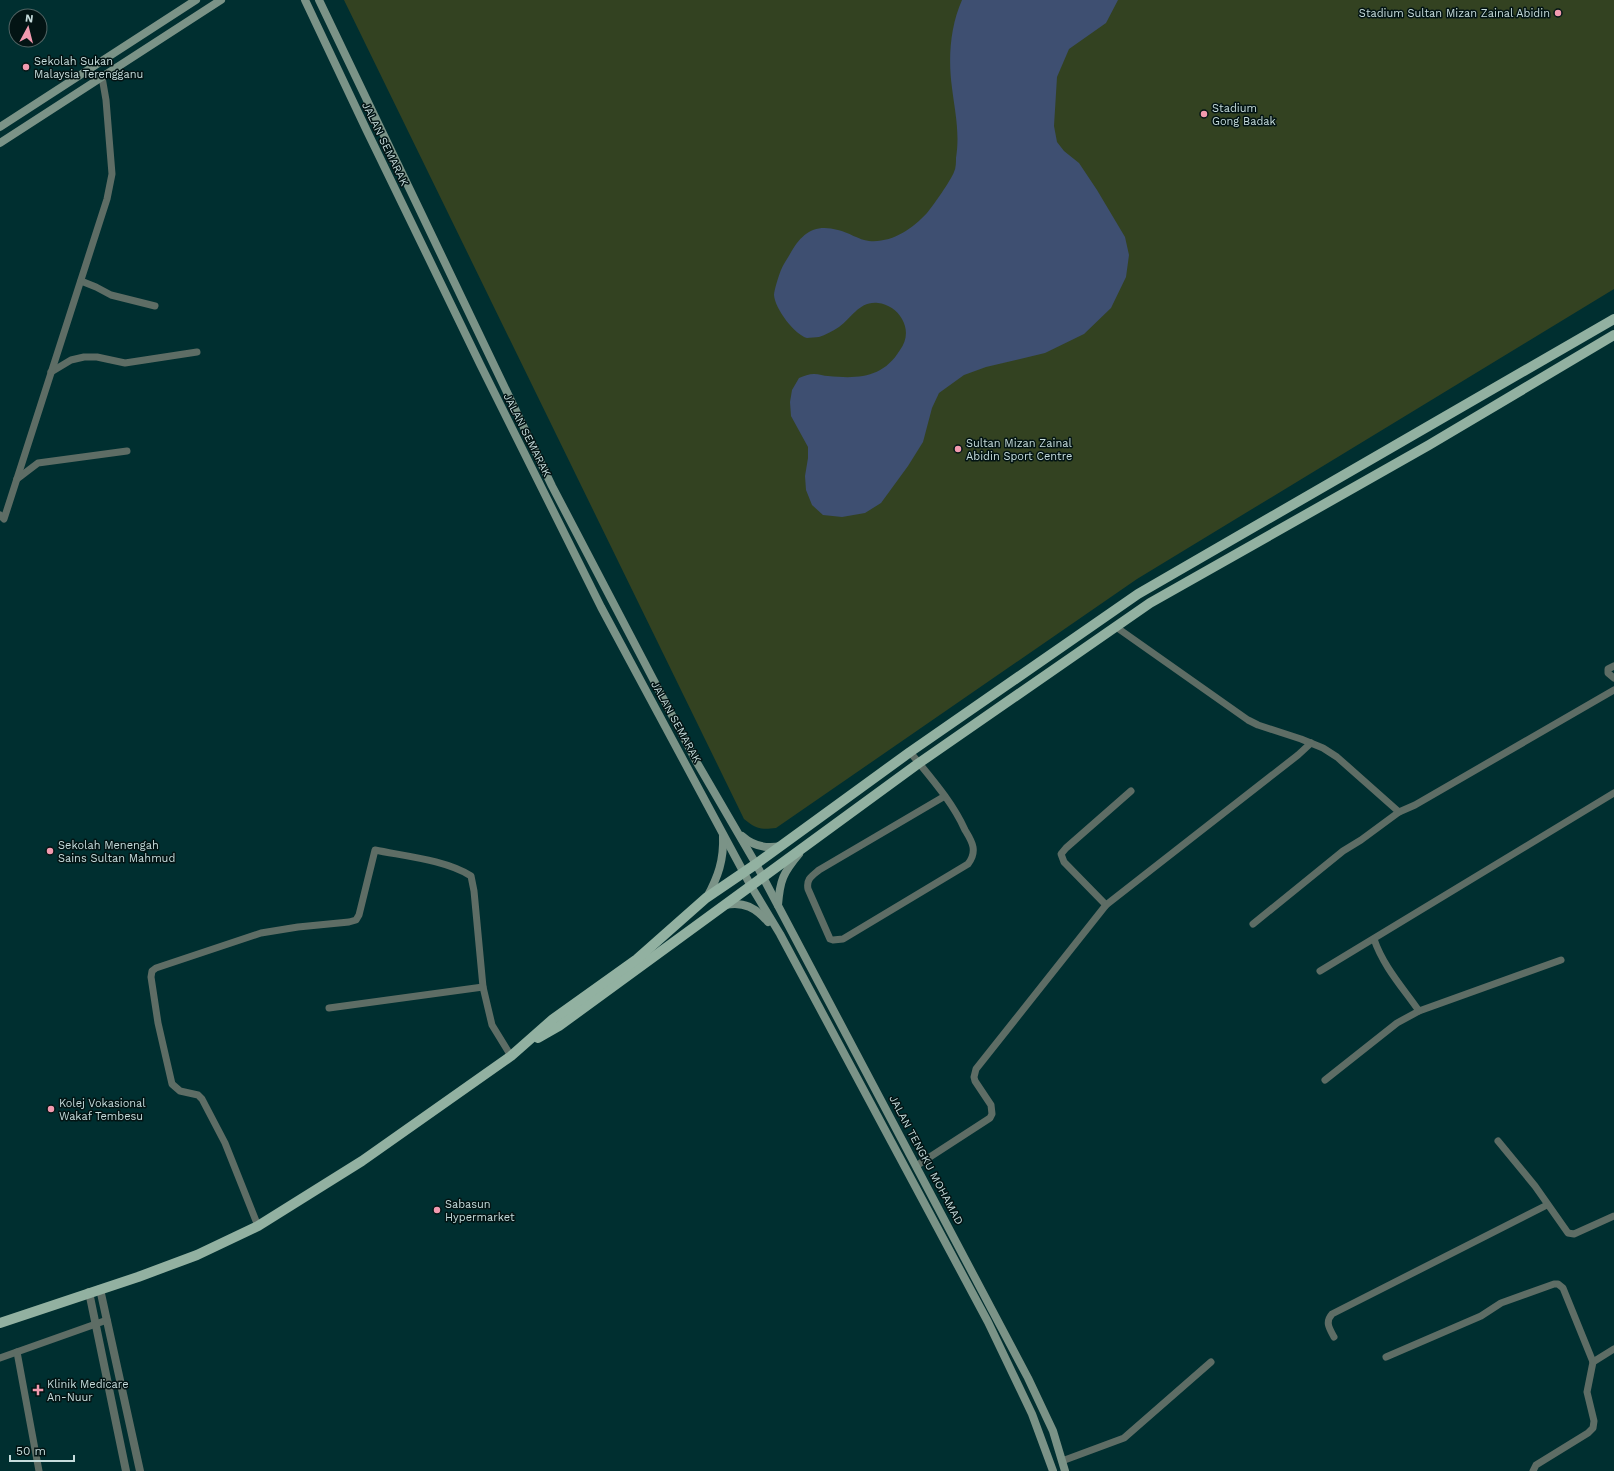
<svg xmlns="http://www.w3.org/2000/svg" width="1614" height="1471" viewBox="0 0 1614 1471" font-family="'Work Sans',sans-serif">
  <style>
    .green { fill: #334221 }
    .water { fill: #3e4f71 }
    .lines { fill: none; stroke-linecap: round; stroke-linejoin: round }
    .minor { stroke: #5e6d65; stroke-width: 7 }
    .tertiary { stroke: #5e6d65; stroke-width: 8 }
    .secondary { stroke: #7b9387; stroke-width: 8 }
    .primary { stroke: #92b1a1; stroke-width: 10 }
    .poi-dot { fill: #f29aaf; stroke: #031414; stroke-width: 1.5 }
    .labels { text-anchor: middle; dominant-baseline: central; stroke-width: 3; stroke-linejoin: round; paint-order: stroke }
    .poi-label { font-size: 11px; fill: #c6dcdc; stroke: #031414; text-anchor: start }
    .street-label { font-size: 11px; fill: #c6dcdc; stroke: #031414 }
  </style>
  <rect width="100%" height="100%" fill="#002f30"/>
  <path class="green" d="M 344,0 L 1614,0 L 1614,289 L 1137,579 L 776,828 C 761,830 756,829 744,819 Z"/>
  <path class="water" d="M 962,0 L 1118,0 L 1106,23 L 1069,49 L 1057,77 L 1054,126 L 1057,142 L 1064,151 L 1079,163 L 1097,190 L 1125,237 L 1129,255 L 1126,277 L 1111,308 L 1084,334 L 1045,353 L 986,367 L 964,375 L 939,393 L 932,408 L 923,442 L 908,466 L 881,503 L 865,513 L 842,517 L 823,515 L 812,505 L 806,490 L 805,476 L 808,458 L 808,447 L 791,416 L 790,402 L 792,390 L 799,378 C 804,376 809,374 814,374 C 819,374 824,376 828,376 C 858,379 883,378 900,350 C 907,341 908,329 902,319 C 897,310 888,304 878,303 C 859,301 852,318 839,327 C 833,331 825,335 819,337 C 816,337 810,338 807,338 C 795,335 775,309 774,295 C 774,290 779,275 781,270 C 783,265 787,259 790,254 C 801,234 814,223 838,230 C 848,232 859,240 869,241 C 892,243 912,229 927,213 C 933,206 951,180 954,172 C 956,168 956,162 956,158 C 960,133 955,112 952,88 C 948,59 950,27 962,0 Z"/>
  <g class="lines">
    <g class="minor">
      <polyline points="81,281 96,287 111,295 155,306"/>
      <polyline points="51,372 71,360 84,357 97,357 125,363 197,352"/>
      <polyline points="17,479 38,463 127,451"/>
      <polyline points="0,515 4,519 107,199 112,174 106,100 102,77"/>
      <polyline points="1116,627 1248,720 1258,725 1301,739 1323,748 1337,757 1399,812 1415,805 1614,690"/>
      <polyline points="1614,666 1608,669 1608,673 1614,678"/>
      <path d="M 910,752 C 930,777 952,801 965,830 C 968,835 972,841 973,847 C 974,853 972,859 968,864 L 843,939 L 833,940 L 830,939 L 808,889 C 806,879 812,876 819,870 L 945,796"/>
      <polyline points="1106,905 1064,862 1061,854 1066,848 1131,791"/>
      <polyline points="1253,924 1343,851 1361,840 1399,812"/>
      <polyline points="1320,971 1614,793"/>
      <polyline points="329,1008 483,987"/>
      <polyline points="1419,1011 1561,960"/>
      <path d="M 1325,1080 L 1397,1023 L 1419,1011 C 1403,988 1383,966 1374,939"/>
      <polyline points="1498,1141 1535,1186 1568,1233 1574,1234 1614,1216"/>
      <polyline points="916,1166 990,1118 992,1114 991,1105 975,1081 974,1077 976,1069 1106,905 1298,755 1311,743"/>
      <path d="M 258,1226 L 225,1143 L 202,1099 L 198,1095 L 180,1091 L 172,1084 L 158,1023 L 151,977 L 152,971 L 156,968 L 261,933 L 298,927 L 349,922 L 356,920 L 359,915 L 375,850 C 404,856 446,860 471,876 L 474,891 L 483,987 L 492,1025 L 511,1056"/>
      <path d="M 1334,1337 C 1329,1328 1325,1322 1332,1314 L 1547,1205"/>
      <polyline points="17,1352 39,1471"/>
      <polyline points="1386,1357 1481,1316 1501,1303 1554,1284 1558,1284 1563,1288 1593,1362 1587,1392 1594,1421 1593,1428 1588,1433 1536,1465 1533,1471"/>
      <polyline points="0,1358 107,1320"/>
      <polyline points="1593,1362 1614,1349"/>
      <polyline points="1062,1461 1124,1438 1211,1362"/>
    </g>
    <g class="tertiary">
      <polyline points="100,1289 140,1471"/>
      <polyline points="89,1292 126,1471"/>
    </g>
    <g class="secondary">
      <polyline points="305,0 366,129 480,364 601,607 751,886 780,934 988,1322 1032,1414 1053,1471"/>
      <polyline points="319,0 552,486 696,761 756,864 1028,1378 1053,1431 1065,1471"/>
      <polyline points="0,127 196,0"/>
      <polyline points="0,143 221,0"/>
      <path d="M 742,836 C 753,846 766,849 781,846"/>
      <path d="M 707,897 C 718,877 724,860 723,836"/>
      <path d="M 725,905 C 744,901 756,908 768,922"/>
      <path d="M 778,905 C 780,880 783,873 799,854"/>
    </g>
    <g class="primary">
      <polyline points="538,1038 559,1026 919,763 1150,603 1429,445 1614,335"/>
      <polyline points="0,1323 138,1277 197,1255 258,1226 362,1161 511,1056 553,1019 637,959 706,898 756,864 910,752 1138,594 1614,319"/>
    </g>
  </g>
  <g class="poi-dot">
    <circle cx="1558" cy="13" r="4"/>
    <circle cx="26" cy="67" r="4"/>
    <circle cx="1204" cy="114" r="4"/>
    <circle cx="958" cy="449" r="4"/>
    <circle cx="50" cy="851" r="4"/>
    <circle cx="51" cy="1109" r="4"/>
    <circle cx="437" cy="1210" r="4"/>
    <path d="M36 1384h4v4h4v4h-4v4h-4v-4h-4v-4h4z"/>
  </g>
  <g class="labels">
    <g class="poi-label">
      <text x="1550" y="13" text-anchor="end">Stadium Sultan Mizan Zainal Abidin</text>
      <text x="34" y="61">Sekolah Sukan<tspan x="34" dy="13">Malaysia Terengganu</tspan></text>
      <text x="1212" y="108">Stadium<tspan x="1212" dy="13">Gong Badak</tspan></text>
      <text x="966" y="443">Sultan Mizan Zainal<tspan x="966" dy="13">Abidin Sport Centre</tspan></text>
      <text x="58" y="845">Sekolah Menengah<tspan x="58" dy="13">Sains Sultan Mahmud</tspan></text>
      <text x="59" y="1103">Kolej Vokasional<tspan x="59" dy="13">Wakaf Tembesu</tspan></text>
      <text x="445" y="1204">Sabasun<tspan x="445" dy="13">Hypermarket</tspan></text>
      <text x="47" y="1384">Klinik Medicare<tspan x="47" dy="13">An-Nuur</tspan></text>
    </g>
    <g class="street-label">
      <text transform="translate(385 144) rotate(64)">JALAN SEMARAK</text>
      <text transform="translate(527 435) rotate(63)">JALAN SEMARAK</text>
      <text transform="translate(676 722) rotate(61)">JALAN SEMARAK</text>
      <text transform="translate(926 1160) rotate(62)">JALAN TENGKU MOHAMAD</text>
    </g>
  </g>
  <g transform="translate(28 28) rotate(7)"><circle r="19" fill="#031414" stroke="#516464"/>
  <path d="M0-3L7 15L0 10L-7 15Z" fill="#f29aaf"/>
  <text y="-6" font-size="11" font-weight="bold" text-anchor="middle" fill="#c6dcdc">N</text>
  </g>
  <path d="M10 1455v6h64v-6" fill="none" stroke="#c6dcdc" stroke-width="2"/>
  <text x="16" y="1455" font-size="12" fill="#c6dcdc" stroke="#031414" stroke-width="3" paint-order="stroke">50 m</text>
</svg>
